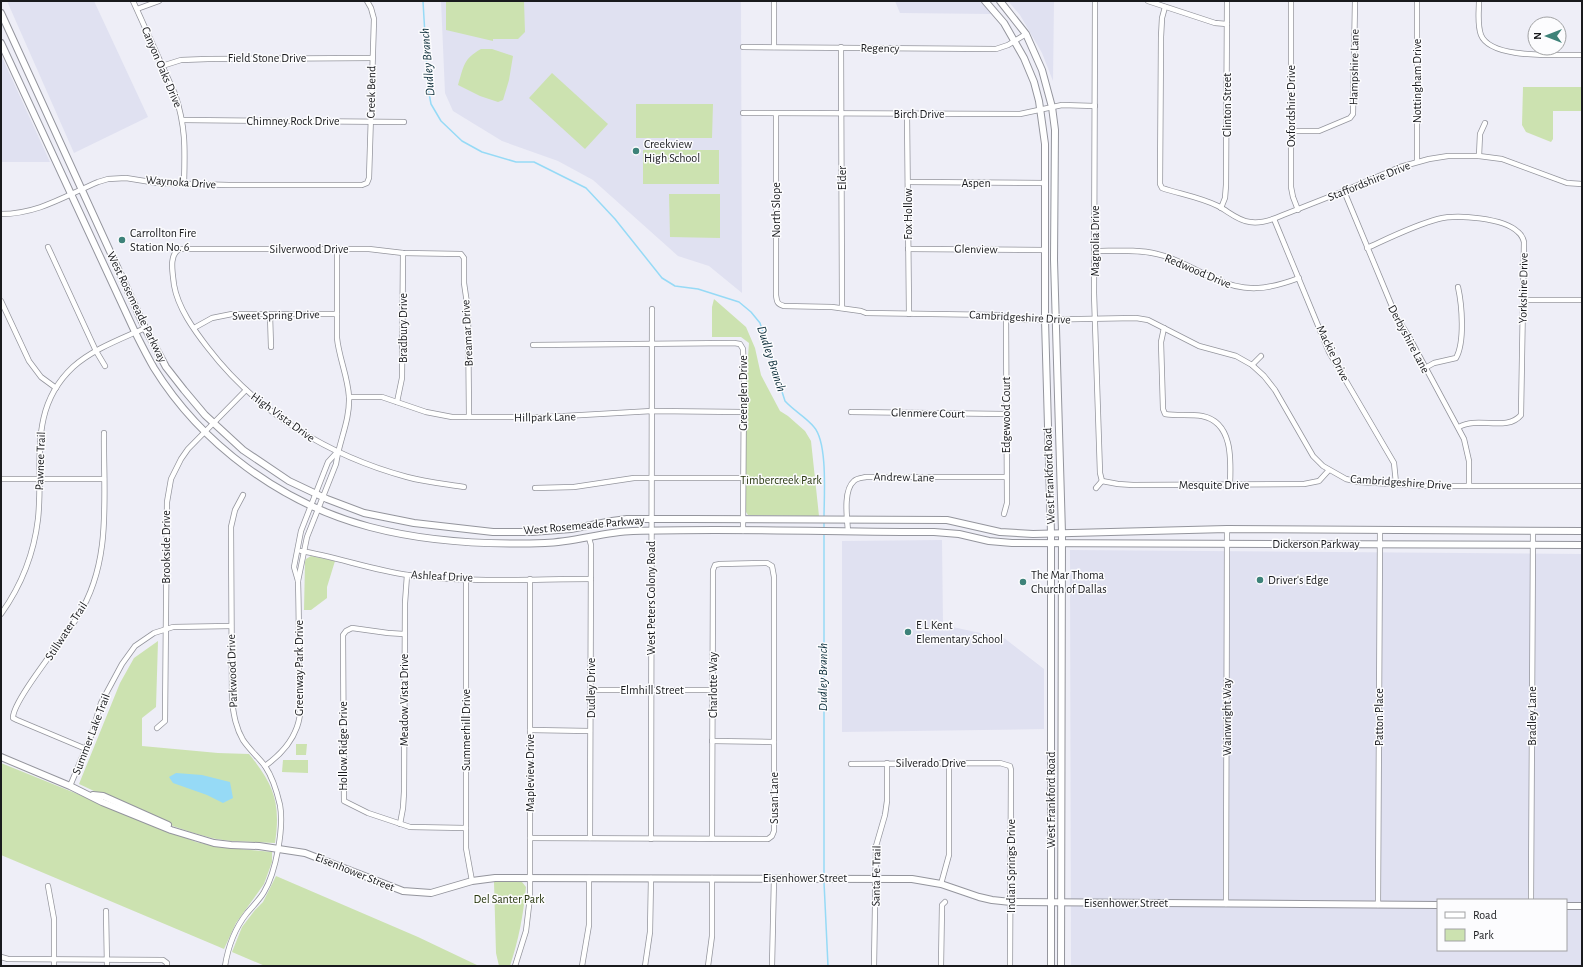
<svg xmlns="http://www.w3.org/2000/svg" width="1583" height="967" viewBox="0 0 1583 967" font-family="'Alegreya Sans',sans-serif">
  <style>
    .built { fill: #e0e1f1; fill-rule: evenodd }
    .green { fill: #cce2b0 }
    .water { fill: #96daf6 }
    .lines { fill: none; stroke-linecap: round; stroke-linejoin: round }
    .stream { stroke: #96daf6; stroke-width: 1.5 }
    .street-casing { stroke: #94959d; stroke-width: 6 }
    .secondary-casing { stroke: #94959d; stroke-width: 8 }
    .street { stroke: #fff; stroke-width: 4.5 }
    .secondary { stroke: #fff; stroke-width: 6 }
    .poi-dot { fill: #3d8279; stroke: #fcfcfe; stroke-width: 1.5 }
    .labels { text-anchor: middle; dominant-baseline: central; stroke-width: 3; stroke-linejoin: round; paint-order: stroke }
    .street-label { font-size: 12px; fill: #191a1d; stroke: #fcfcfe }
    .poi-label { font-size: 12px; fill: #191a1d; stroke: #fcfcfe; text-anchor: start }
    .park-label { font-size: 12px; fill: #27360e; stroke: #fcfcfe }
    .water-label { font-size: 13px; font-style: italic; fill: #0d2e3a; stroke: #fcfcfe }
  </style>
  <rect width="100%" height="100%" fill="#eeeef7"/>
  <g class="built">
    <polygon points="7,1 94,1 148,117 74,153"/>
    <polygon points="441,1 741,1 742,293 709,266 678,256 593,180 558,161 502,141 453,111 445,93"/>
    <polygon points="895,1 981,1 992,14 900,13"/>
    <polygon points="1008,1 1054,1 1053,81 1042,53 1020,15"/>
    <polygon points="1,55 50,162 1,162"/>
    <polygon points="942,540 943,625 1004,638 1044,669 1044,729 842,732 842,541"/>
    <path d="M 1070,550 L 1582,554 L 1582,966 L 1071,966 ZM 1438,900 L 1566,900 L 1566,950 L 1438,950 Z"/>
  </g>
  <g class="green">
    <polygon points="446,1 524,1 525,32 518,39 493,39 493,41 446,30"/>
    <path d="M 481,49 L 492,49 L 513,56 L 509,80 L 503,100 L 498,102 L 480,96 L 458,85 C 464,66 463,59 481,49 Z"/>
    <polygon points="552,73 608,124 585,149 529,98"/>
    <polygon points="1523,87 1582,87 1582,111 1553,111 1553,139 1551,142 1526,132 1522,125"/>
    <polygon points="636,104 713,104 712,138 636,138"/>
    <rect x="643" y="150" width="76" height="34"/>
    <polygon points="669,194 720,194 720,238 670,237"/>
    <polygon points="714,299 746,327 755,348 761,375 780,411 788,416 805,431 811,441 819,516 748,515 746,512 746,384 749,343 741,337 712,337 712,307"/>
    <polygon points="311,556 335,561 327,587 327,598 311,610 304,610 305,562 306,559"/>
    <path d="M 158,641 L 156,707 L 142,718 L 142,746 L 218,753 L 249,754 C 274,785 281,803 275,843 C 253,841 229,843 208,837 C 164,826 120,803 79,784 L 120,683 L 134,658 Z"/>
    <polygon points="296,744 307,744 306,755 296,755"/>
    <polygon points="283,760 308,760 308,773 282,772"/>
    <polygon points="1,763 196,842 219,847 272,852 272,862 264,884 236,923 224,949 1,855"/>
    <polygon points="276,876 418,937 479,966 265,966 232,952 242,927 255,910 263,902"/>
    <path d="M 494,882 L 522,882 L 526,887 C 523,917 519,938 510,966 L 499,966 L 496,953 Z"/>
  </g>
  <polygon class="water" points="176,773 202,775 230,782 233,798 223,803 207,795 173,783 169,777"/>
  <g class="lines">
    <g class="stream">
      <path d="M 423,1 L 428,88 L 431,104 L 441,121 L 462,141 L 482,152 L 516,162 L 534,162 L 586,188 L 615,219 L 662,278 L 675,286 L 698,289 L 739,302 L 751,312 L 760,323 L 785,401 C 794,411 806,417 814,427 C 828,443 824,497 824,518"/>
      <polyline points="824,530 824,522"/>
      <polyline points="824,878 824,534"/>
      <polyline points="824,882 828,966"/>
    </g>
    <defs>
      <g id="street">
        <path d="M 133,1 L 175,94 C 186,127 185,149 184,184"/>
        <polyline points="1095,1 1094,293 1100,473 1102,481"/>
        <polyline points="1148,1 1215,23 1227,24"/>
        <polyline points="1291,1 1291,187 1293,197 1298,210"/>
        <polyline points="1417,1 1417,161"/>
        <path d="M 1479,1 C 1479,12 1477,24 1481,35 C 1491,60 1558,54 1582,55"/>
        <path d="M 1165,7 L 1162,18 L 1161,37 L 1160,184 L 1162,188 C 1180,194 1200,197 1218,206 C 1228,211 1238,221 1250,222 C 1261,224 1274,219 1283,215 L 1344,191 L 1400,167 L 1429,159 L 1448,156 L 1479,156 L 1502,159 L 1567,183 L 1582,184"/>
        <polyline points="137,9 159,1"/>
        <polyline points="743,47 996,49 1008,45 1026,34"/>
        <polyline points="774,47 774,1"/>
        <polyline points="841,47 842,308"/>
        <polyline points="162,66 181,60 208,59 372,58"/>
        <polyline points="743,113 1020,114 1062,105 1095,106"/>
        <path d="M 776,114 L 776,295 C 777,302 777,304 784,306 L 832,307 L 861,311 L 866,313 L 997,315 L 1026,320 L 1136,318 L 1148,320 L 1199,346 L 1236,356 L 1252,365 L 1264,376 L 1275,390 L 1313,456 L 1323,466 L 1346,479 L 1359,482 L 1426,486 L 1582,486"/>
        <polyline points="907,114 909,314"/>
        <polyline points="183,120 404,122"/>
        <polyline points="1291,131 1319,131 1350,118 1353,114 1355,1"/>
        <polyline points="1479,156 1480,134 1485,123"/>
        <polyline points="908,182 1045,183"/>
        <polyline points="1344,191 1396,316 1408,335 1464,439 1469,461 1469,486"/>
        <polyline points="1221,208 1225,198 1226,185 1227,1"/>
        <path d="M 1,214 C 38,214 65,196 98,182 L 108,179 L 126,178 L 157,183 L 229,185 L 362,185 L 367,183 L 369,178 L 374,19 L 371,8 L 367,1"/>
        <polyline points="1274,219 1329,352 1394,463 1396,483"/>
        <polyline points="48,247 96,351 105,366"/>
        <path d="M 1367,248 C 1389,238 1415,225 1438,219 C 1457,214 1504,218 1518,232 C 1522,235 1523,238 1524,242 L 1521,415 C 1507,432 1478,416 1459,427"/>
        <polyline points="908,249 1045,250"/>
        <path d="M 1095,251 C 1115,251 1137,249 1157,254 C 1177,258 1194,270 1213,278 C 1245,293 1267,290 1299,278"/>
        <polyline points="1523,300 1582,300"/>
        <polyline points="1,301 29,361 41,377 56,388"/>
        <polyline points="270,315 271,347"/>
        <polyline points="194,328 212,318 232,314 337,314"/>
        <path d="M 1164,328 L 1161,342 L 1163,409 L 1165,414 C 1177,416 1190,414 1202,416 C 1233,422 1231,460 1230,484"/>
        <polyline points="533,345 734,343 740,344 743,349 744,377 743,531"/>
        <polyline points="1252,365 1261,356"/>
        <path d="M 1425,368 L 1434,363 L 1456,358 C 1465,342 1462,305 1458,287"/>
        <polyline points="349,397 382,397 426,412 452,417 547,417 652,411 743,412"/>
        <polyline points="397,402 402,378 403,253"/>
        <polyline points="851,412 1005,414"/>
        <polyline points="1,479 104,479"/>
        <polyline points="1102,481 1118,484 1133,485 1304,484 1319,481 1329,470"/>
        <path d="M 464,487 C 445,484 425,482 407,477 C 329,456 258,413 208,348 C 194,330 178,308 174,285 C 173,274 168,254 180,249 L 369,249 L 403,253 L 461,254 L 464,258 L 464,283 L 468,310 L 469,417"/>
        <polyline points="535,488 574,487 634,478 743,478"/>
        <polyline points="1096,488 1102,481"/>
        <polyline points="1004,514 1007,503 1006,316"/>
        <path d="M 848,531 C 847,518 843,490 854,481 C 857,478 862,478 866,477 L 1006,477"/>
        <polyline points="589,538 591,545 590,838"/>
        <path d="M 301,551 C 337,557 372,570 408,575 C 467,583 532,579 591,579"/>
        <polyline points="466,579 466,848 472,881"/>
        <path d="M 298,581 L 307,537 L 336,464 C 339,441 350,421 349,397 C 348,377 339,358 337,338 L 337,249"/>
        <path d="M 1,614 C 21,586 34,553 38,519 C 44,464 27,410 73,367 C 93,349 121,339 145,328"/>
        <polyline points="404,634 388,633 352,628 346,631 343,635 344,801 368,813 410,827 466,828"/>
        <polyline points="591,690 713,690"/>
        <polyline points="157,728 165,721 167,502 171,479 181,459 188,449 246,390"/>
        <polyline points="530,730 590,731"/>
        <polyline points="712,741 774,742"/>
        <path d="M 86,749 L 17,720 L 13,718 C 12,701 67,635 78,616 C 113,561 103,494 104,433"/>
        <polyline points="851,764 1000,763 1010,766 1011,770 1010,966"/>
        <path d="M 265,766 C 279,756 291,744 297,727 C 303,710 300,693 299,676 C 299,644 299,613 298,581 L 294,567 L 301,531 L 328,462 L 338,451"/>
        <polyline points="70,786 91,736 101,703 122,664 135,646 154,633 173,627 231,626"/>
        <polyline points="400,824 403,808 404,792 405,603 407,575"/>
        <polyline points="530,838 768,839 772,836 774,831 774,577 772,566 767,563 720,564 715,565 713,570 712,838"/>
        <polyline points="651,839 652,309"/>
        <polyline points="941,884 949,855 949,763"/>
        <polyline points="48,886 54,919 54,966"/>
        <polyline points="1531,900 1533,531"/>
        <polyline points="1226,904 1227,529"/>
        <polyline points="1378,905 1380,530"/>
        <polyline points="106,911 107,966"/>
        <polyline points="1,957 8,959 163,960 167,963 167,966"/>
        <path d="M 225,966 C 228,947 235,928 247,913 C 253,906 260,899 264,892 C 276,872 284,828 280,805 C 277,792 273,778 265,766 C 258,757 249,749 243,740 C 236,728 234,716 232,702 L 231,527 L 235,510 L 243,495"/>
        <polyline points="515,966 526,931 530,897 530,579"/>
        <polyline points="582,966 589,925 589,878"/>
        <polyline points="645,966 650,932 651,878"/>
        <polyline points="708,966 712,936 712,878"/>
        <polyline points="772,966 774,878"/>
        <polyline points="874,966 876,846 885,815 887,801 887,763"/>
        <polyline points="941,966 942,905 945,902"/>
      </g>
      <g id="secondary">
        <polyline points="985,1 1004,23 1024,58 1034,82 1039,101 1045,144 1045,320 1051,533 1051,966"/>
        <polyline points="1000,1 1026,34 1042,70 1052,107 1055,130 1054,260 1062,533 1061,966"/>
        <polyline points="1,13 145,328 166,367 184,390 205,415 243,450 289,481 327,499 364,513 414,523 493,532 532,532 571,529 612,521 627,519 690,519 947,520 1000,532 1033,534 1227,529 1582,531"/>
        <path d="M 1,43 L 135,332 C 141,344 147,356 154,368 C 201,444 282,504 370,527 C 427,542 487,545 545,543 C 575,542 603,532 633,531 C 733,528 834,532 934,532 L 959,534 L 989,541 L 1012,543 L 1582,545"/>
        <polyline points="1,757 70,786 102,802 171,830 214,843 231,845 259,846 305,853 403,891 431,893 472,881 495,878 912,879 941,884 979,897 992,900 1011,902 1438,905"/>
        <polyline points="93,795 103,796 168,825"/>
        <polyline points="1566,906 1582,906"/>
      </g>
    </defs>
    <use href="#street" class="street-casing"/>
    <use href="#secondary" class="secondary-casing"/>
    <use href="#street" class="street"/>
    <use href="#secondary" class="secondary"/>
  </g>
  <g class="poi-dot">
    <circle cx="636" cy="151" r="4"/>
    <circle cx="122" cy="240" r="4"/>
    <circle cx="1260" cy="580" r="4"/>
    <circle cx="1023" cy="582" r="4"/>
    <circle cx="908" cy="632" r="4"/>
  </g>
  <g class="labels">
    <g class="street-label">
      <text transform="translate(880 48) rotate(1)">Regency</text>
      <text x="267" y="58">Field Stone Drive</text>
      <text transform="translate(162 67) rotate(67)">Canyon Oaks Drive</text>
      <text transform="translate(1354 67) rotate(-89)">Hampshire Lane</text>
      <text transform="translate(1417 81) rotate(-90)">Nottingham Drive</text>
      <text transform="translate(371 92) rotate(-89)">Creek Bend</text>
      <text transform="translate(1227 105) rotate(-90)">Clinton Street</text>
      <text transform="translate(1291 106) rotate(-90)">Oxfordshire Drive</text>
      <text x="919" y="114">Birch Drive</text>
      <text x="293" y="121">Chimney Rock Drive</text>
      <text transform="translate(842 178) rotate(-90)">Elder</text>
      <text transform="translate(1369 181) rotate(-22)">Staffordshire Drive</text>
      <text transform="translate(181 182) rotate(4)">Waynoka Drive</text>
      <text x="976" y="183">Aspen</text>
      <text transform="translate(776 210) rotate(-90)">North Slope</text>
      <text transform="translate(908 214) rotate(-90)">Fox Hollow</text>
      <text transform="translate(1095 241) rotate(-90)">Magnolia Drive</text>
      <text x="309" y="249">Silverwood Drive</text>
      <text transform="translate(976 249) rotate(1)">Glenview</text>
      <text transform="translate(1198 271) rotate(23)">Redwood Drive</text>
      <text transform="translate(1523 288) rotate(-89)">Yorkshire Drive</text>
      <text transform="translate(137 307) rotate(64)">West Rosemeade Parkway</text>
      <text transform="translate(276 315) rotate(-1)">Sweet Spring Drive</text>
      <text transform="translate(1020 317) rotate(3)">Cambridgeshire Drive</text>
      <text transform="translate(403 328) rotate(-90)">Bradbury Drive</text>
      <text transform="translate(467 333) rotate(-93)">Breamar Drive</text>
      <text transform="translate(1409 339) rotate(62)">Derbyshire Lane</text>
      <text transform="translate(1333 353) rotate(64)">Mackie Drive</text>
      <text transform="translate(743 393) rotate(-90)">Greenglen Drive</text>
      <text transform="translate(928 413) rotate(1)">Glenmere Court</text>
      <text transform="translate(1006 415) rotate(-90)">Edgewood Court</text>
      <text transform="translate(283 417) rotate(36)">High Vista Drive</text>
      <text transform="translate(545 417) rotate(-1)">Hillpark Lane</text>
      <text transform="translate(40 461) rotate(-88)">Pawnee Trail</text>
      <text transform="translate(1049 476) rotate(-92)">West Frankford Road</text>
      <text transform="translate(904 477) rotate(1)">Andrew Lane</text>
      <text transform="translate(1401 482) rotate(4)">Cambridgeshire Drive</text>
      <text x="1214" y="485">Mesquite Drive</text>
      <text transform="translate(584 525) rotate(-5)">West Rosemeade Parkway</text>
      <text x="1316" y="544">Dickerson Parkway</text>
      <text transform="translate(166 547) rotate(-90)">Brookside Drive</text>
      <text transform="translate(442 576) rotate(3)">Ashleaf Drive</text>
      <text transform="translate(651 598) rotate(-90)">West Peters Colony Road</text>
      <text transform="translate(66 631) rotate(-57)">Stillwater Trail</text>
      <text transform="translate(299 668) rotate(-90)">Greenway Park Drive</text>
      <text transform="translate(232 671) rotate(-92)">Parkwood Drive</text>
      <text transform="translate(713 685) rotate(-90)">Charlotte Way</text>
      <text transform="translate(591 688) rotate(-90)">Dudley Drive</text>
      <text x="652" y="690">Elmhill Street</text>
      <text transform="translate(404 700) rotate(-90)">Meadow Vista Drive</text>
      <text transform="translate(1532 716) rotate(-90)">Bradley Lane</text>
      <text transform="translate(1227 717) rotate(-90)">Wainwright Way</text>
      <text transform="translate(1379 717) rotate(-90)">Patton Place</text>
      <text transform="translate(466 730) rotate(-90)">Summerhill Drive</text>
      <text transform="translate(91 734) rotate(-69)">Summer Lake Trail</text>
      <text transform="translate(343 746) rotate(-90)">Hollow Ridge Drive</text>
      <text x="931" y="763">Silverado Drive</text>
      <text transform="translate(530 773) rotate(-90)">Mapleview Drive</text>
      <text transform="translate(774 798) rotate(-90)">Susan Lane</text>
      <text transform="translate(1051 800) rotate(-90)">West Frankford Road</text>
      <text transform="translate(1011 866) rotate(-90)">Indian Springs Drive</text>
      <text transform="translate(355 872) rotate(22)">Eisenhower Street</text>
      <text transform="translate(876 876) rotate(-89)">Santa Fe Trail</text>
      <text x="805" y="878">Eisenhower Street</text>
      <text x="1126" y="903">Eisenhower Street</text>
    </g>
    <g class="poi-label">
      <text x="644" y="144">Creekview<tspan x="644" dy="14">High School</tspan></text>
      <text x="130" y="233">Carrollton Fire<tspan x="130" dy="14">Station No. 6</tspan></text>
      <text x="1031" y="575">The Mar Thoma<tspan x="1031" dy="14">Church of Dallas</tspan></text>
      <text x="1268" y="580">Driver's Edge</text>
      <text x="916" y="625">E L Kent<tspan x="916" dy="14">Elementary School</tspan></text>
    </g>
    <g class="park-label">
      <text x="781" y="480">Timbercreek Park</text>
      <text x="509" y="899">Del Santer Park</text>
    </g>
    <g class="water-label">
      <text transform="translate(428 62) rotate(-95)">Dudley Branch</text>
      <text transform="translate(771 359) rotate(72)">Dudley Branch</text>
      <text transform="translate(823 677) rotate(-90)">Dudley Branch</text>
    </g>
  </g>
  <rect width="1583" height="967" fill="none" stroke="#191a1d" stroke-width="4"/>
  <rect x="1437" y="899" width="130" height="52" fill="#fcfcfe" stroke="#a1a2a4"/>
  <rect x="1445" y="912" width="20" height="6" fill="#ffffff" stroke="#a1a2a4"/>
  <text x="1473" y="919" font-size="12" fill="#191a1d">Road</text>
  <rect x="1445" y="929" width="20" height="12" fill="#cce2b0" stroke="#a1a2a4"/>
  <text x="1473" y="939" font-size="12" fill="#191a1d">Park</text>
  <g transform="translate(1547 36) rotate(270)"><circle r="19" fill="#fcfcfe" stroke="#a1a2a4"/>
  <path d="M0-3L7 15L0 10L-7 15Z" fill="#3d8279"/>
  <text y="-6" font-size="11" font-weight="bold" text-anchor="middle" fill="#191a1d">N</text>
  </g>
</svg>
